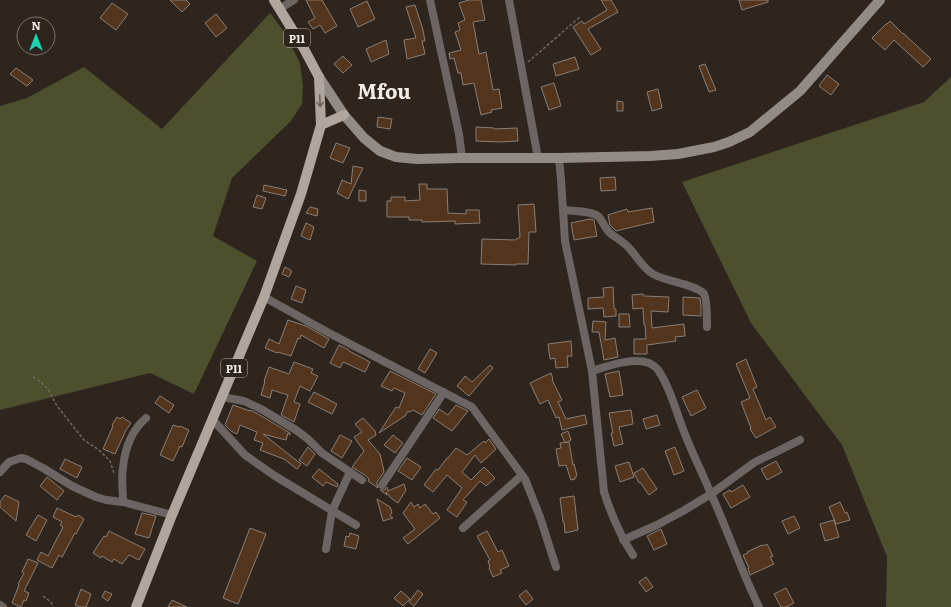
<svg xmlns="http://www.w3.org/2000/svg" width="951" height="607" viewBox="0 0 951 607" font-family="Literata,serif">
  <style>
    .green { fill: #4d4f2d }
    .building { fill: #53341c; stroke: #897f77 }
    .lines { fill: none; stroke-linecap: round; stroke-linejoin: round }
    .path { stroke: #726a64; stroke-width: 1.5; stroke-dasharray: 3 2; stroke-linecap: butt }
    .street { stroke: #6b6663; stroke-width: 8 }
    .secondary { stroke: #928a86; stroke-width: 10 }
    .primary { stroke: #b0a6a0; stroke-width: 10 }
    .oneway { stroke: #685f58 }
    .labels { text-anchor: middle; dominant-baseline: central; stroke-width: 3; stroke-linejoin: round; paint-order: stroke }
    .shield { fill: #2d251e; stroke: #b7b0ab; stroke-width: 1 }
    .shield-label { font-size: 11px; font-weight: bold; fill: #f2ece8 }
    .town-label { font-size: 20px; font-weight: bold; fill: #f2ece8; stroke: #2d251e }
  </style>
  <rect width="100%" height="100%" fill="#2d251e"/>
  <g class="green">
    <polygon points="270,13 285,33 300,63 303,85 302,104 291,121 232,178 213,236 257,261 194,394 150,373 0,410 0,106 27,98 84,67 162,129"/>
    <polygon points="951,77 951,607 886,607 887,557 842,445 751,323 682,182 924,102"/>
  </g>
  <g class="building">
    <polygon points="170,0 186,0 190,4 182,12"/>
    <polygon points="306,0 322,0 337,26 325,33 320,25 313,29 308,22 315,18"/>
    <polygon points="469,0 481,0 485,20 473,22 479,54 486,52 493,90 499,89 502,108 491,110 492,112 481,115 474,83 463,85 461,73 458,73 454,58 450,59 449,53 461,50 455,32 460,30 458,23 465,20 459,3"/>
    <polygon points="601,0 611,0 618,12 588,29 601,49 591,55 573,27 582,21 584,24 607,10"/>
    <polygon points="739,0 768,0 768,2 742,10"/>
    <polygon points="367,1 375,19 358,27 350,9"/>
    <polygon points="112,3 128,14 116,30 100,18"/>
    <polygon points="415,5 423,30 425,41 422,41 425,54 407,59 404,40 416,38 406,7"/>
    <polygon points="216,14 227,28 216,37 205,23"/>
    <polygon points="890,21 903,34 903,33 931,59 923,67 894,40 885,50 872,38 886,24 887,24"/>
    <polygon points="386,40 389,54 371,62 366,49"/>
    <polygon points="343,56 352,65 343,73 334,64"/>
    <polygon points="575,57 579,69 556,76 553,64"/>
    <polygon points="705,64 716,90 709,92 699,66"/>
    <polygon points="16,68 33,80 27,86 10,74"/>
    <polygon points="827,75 839,84 831,95 819,86"/>
    <polygon points="554,83 561,106 549,110 541,87"/>
    <polygon points="658,89 662,108 652,111 647,92"/>
    <polygon points="617,101 623,102 623,111 617,111"/>
    <polygon points="378,117 392,119 390,129 377,127"/>
    <polygon points="476,127 494,128 494,129 517,128 518,141 500,142 476,141"/>
    <polygon points="336,143 350,148 343,163 330,158"/>
    <polygon points="353,166 363,168 348,199 337,193 342,180 351,184"/>
    <polygon points="615,177 616,190 601,191 600,178"/>
    <polygon points="419,184 427,184 427,189 447,189 448,213 466,214 466,210 479,210 480,223 455,224 455,221 422,222 422,220 409,220 409,217 387,217 387,201 391,201 391,197 405,197 405,201 420,200"/>
    <polygon points="264,185 287,190 285,196 263,191"/>
    <polygon points="359,190 366,191 366,201 359,201"/>
    <polygon points="257,195 266,198 262,209 253,207"/>
    <polygon points="534,204 536,232 529,232 528,264 516,264 516,265 481,264 482,239 515,240 520,237 518,205"/>
    <polygon points="310,207 318,209 317,216 306,213"/>
    <polygon points="652,208 654,222 632,227 616,231 610,225 608,215 627,209 628,212"/>
    <polygon points="590,219 594,220 597,236 574,240 571,223"/>
    <polygon points="306,223 314,227 310,240 301,236"/>
    <polygon points="285,267 292,271 289,277 282,274"/>
    <polygon points="296,286 306,290 302,303 291,299"/>
    <polygon points="613,287 614,309 616,309 616,316 604,317 603,308 588,309 588,298 604,297 603,288"/>
    <polygon points="643,294 644,296 669,297 668,312 651,311 652,328 684,324 685,336 675,337 676,341 647,345 647,354 634,354 634,339 646,339 645,325 644,325 643,308 633,309 632,295"/>
    <polygon points="683,297 700,298 701,307 701,316 683,315"/>
    <polygon points="619,314 629,314 630,327 619,327"/>
    <polygon points="288,320 306,326 329,339 324,348 301,335 300,339 298,338 291,356 278,352 277,353 265,348 269,339 279,344"/>
    <polygon points="593,321 606,322 605,340 615,338 618,357 604,360 599,332 592,332"/>
    <polygon points="571,341 572,356 567,356 568,367 556,368 555,358 550,359 548,344"/>
    <polygon points="339,345 349,350 349,351 370,362 365,372 343,362 340,368 330,363"/>
    <polygon points="430,349 437,353 425,373 418,369"/>
    <polygon points="746,359 757,387 753,389 766,420 770,417 776,427 756,438 750,429 751,428 741,402 750,398 736,364"/>
    <polygon points="294,362 313,369 311,373 318,376 310,391 300,386 294,402 300,404 294,422 281,415 288,395 272,390 270,398 261,395 265,381 264,381 269,367 289,374"/>
    <polygon points="490,365 493,368 469,396 457,386 465,376 472,382"/>
    <polygon points="390,371 436,394 422,415 413,410 410,412 408,411 405,416 379,433 396,407 399,408 405,393 394,388 392,391 381,386"/>
    <polygon points="619,371 623,395 610,397 605,374"/>
    <polygon points="551,373 553,379 552,380 562,400 558,402 566,419 585,415 587,424 562,430 559,417 556,418 548,400 540,404 530,383"/>
    <polygon points="697,390 706,408 691,416 682,397"/>
    <polygon points="314,392 337,404 332,414 308,402"/>
    <polygon points="160,396 174,405 169,413 155,403"/>
    <polygon points="233,405 250,411 250,410 258,414 290,433 290,435 288,433 286,440 263,434 301,464 297,469 284,459 260,450 263,443 254,440 257,432 240,425 237,434 231,431 225,425"/>
    <polygon points="456,405 468,411 452,431 433,418 439,409 448,415"/>
    <polygon points="631,410 633,424 619,427 623,444 614,446 611,433 613,433 609,413"/>
    <polygon points="657,415 660,425 646,429 643,419"/>
    <polygon points="117,417 120,419 122,417 131,423 126,430 115,454 103,449 113,426 112,425"/>
    <polygon points="363,418 375,431 376,435 368,440 380,454 383,467 384,472 377,482 377,485 378,488 368,481 369,479 365,475 352,467 364,451 354,437 362,432 355,424"/>
    <polygon points="173,425 179,427 180,426 189,430 182,447 180,446 173,461 160,455"/>
    <polygon points="568,431 571,440 565,443 561,434"/>
    <polygon points="340,435 352,441 342,458 331,451"/>
    <polygon points="393,435 403,443 395,453 384,445"/>
    <polygon points="489,439 496,449 481,463 475,455 462,472 471,480 484,467 495,478 486,486 480,481 463,500 467,502 457,517 447,510 462,488 447,475 433,492 424,485 436,469 438,470 447,458 448,458 456,448 467,455 484,441 485,443"/>
    <polygon points="569,442 573,465 574,464 577,476 575,477 575,479 571,480 566,465 559,466 556,449 561,448 560,443"/>
    <polygon points="308,447 315,454 307,466 299,460"/>
    <polygon points="675,447 684,471 674,475 665,451"/>
    <polygon points="407,458 421,467 412,480 398,471"/>
    <polygon points="65,459 82,467 77,478 60,469"/>
    <polygon points="776,461 782,472 767,480 761,469"/>
    <polygon points="629,462 634,477 620,482 615,466"/>
    <polygon points="643,468 657,489 649,495 640,482 639,483 634,473"/>
    <polygon points="319,469 338,484 337,487 326,482 323,486 312,477"/>
    <polygon points="47,477 64,491 57,500 40,486"/>
    <polygon points="404,484 406,490 398,503 391,498 386,492 387,495 380,490 384,490 387,487 388,491"/>
    <polygon points="743,485 750,497 731,508 723,494 730,490 731,492"/>
    <polygon points="5,495 19,502 16,521 0,507 0,502"/>
    <polygon points="574,496 578,530 565,533 564,522 563,522 560,498"/>
    <polygon points="377,499 390,507 392,512 390,516 393,518 383,521"/>
    <polygon points="411,502 414,507 418,504 420,508 425,504 433,514 436,512 440,518 430,526 408,544 403,538 415,529 403,513"/>
    <polygon points="840,502 845,513 847,512 850,520 836,524 829,507"/>
    <polygon points="57,508 76,517 78,515 84,519 76,534 75,533 62,557 59,555 52,568 37,560 41,552 48,556 63,527 60,525 62,522 53,517"/>
    <polygon points="142,513 156,516 149,538 135,534"/>
    <polygon points="38,515 47,520 36,541 26,535"/>
    <polygon points="794,516 800,528 788,534 782,521"/>
    <polygon points="834,520 839,537 825,541 820,524"/>
    <polygon points="250,528 266,534 238,604 223,598"/>
    <polygon points="661,529 667,544 654,550 647,536"/>
    <polygon points="109,531 145,549 139,560 129,555 122,564 114,559 112,562 102,556 101,558 93,553 104,536 106,537"/>
    <polygon points="487,531 498,552 502,550 509,566 500,570 502,573 493,577 489,568 490,567 488,561 490,560 477,536"/>
    <polygon points="350,533 359,536 356,549 344,546 346,536 349,537"/>
    <polygon points="767,544 773,556 770,557 774,564 750,575 748,568 749,568 743,555 748,553 747,552 762,545 763,546"/>
    <polygon points="28,559 38,563 24,591 29,593 26,601 24,600 21,607 12,603 19,585 18,584 24,573 22,572"/>
    <polygon points="646,577 653,587 646,592 639,582"/>
    <polygon points="786,588 794,603 786,607 781,607 774,594"/>
    <polygon points="81,589 91,594 86,607 80,607 75,605"/>
    <polygon points="418,590 423,594 414,606 409,602"/>
    <polygon points="526,590 533,599 526,605 519,596"/>
    <polygon points="105,591 112,594 108,601 102,597"/>
    <polygon points="401,591 410,599 403,606 394,598"/>
    <polygon points="172,600 187,607 168,607"/>
  </g>
  <g class="lines">
    <g class="path">
      <polyline points="528,62 580,17"/>
      <polyline points="33,377 41,382 48,389 57,406 84,440 99,450 110,461 114,473"/>
      <polyline points="43,596 51,602 53,607"/>
    </g>
    <g class="street">
      <polyline points="430,0 459,134 462,158"/>
      <polyline points="509,0 538,158"/>
      <polyline points="279,9 294,0"/>
      <path d="M 559,158 L 561,179 L 565,241 L 592,371 L 604,492 C 611,514 620,535 633,555"/>
      <path d="M 563,210 C 571,211 593,211 599,217 C 603,222 605,229 611,234 C 618,239 625,243 630,249 C 637,257 644,269 653,274 C 664,281 698,285 704,294 C 707,299 707,320 707,327"/>
      <polyline points="264,297 329,333 472,407 525,479 540,517 556,567"/>
      <path d="M 592,371 C 608,366 633,357 649,363 C 653,365 658,368 660,373 C 670,388 676,411 683,429 C 691,451 702,472 711,494 L 755,462 L 776,452 L 800,440"/>
      <polyline points="222,397 244,401 261,409 296,430 308,439 322,453 362,480"/>
      <polyline points="212,419 245,455 275,476 356,525"/>
      <polyline points="0,472 9,462 21,458 26,459 43,468 72,486 96,497 106,500 123,502 172,515"/>
      <polyline points="382,485 444,392"/>
      <path d="M 123,502 C 123,490 121,478 123,467 C 125,449 132,430 146,418"/>
      <polyline points="463,528 522,475"/>
      <path d="M 623,540 L 657,525 L 683,511 L 711,494 C 728,531 741,570 759,607"/>
      <polyline points="326,549 332,511 350,472"/>
      <polyline points="0,605 3,607"/>
    </g>
    <polyline class="secondary" points="319,77 344,115 364,138 380,151 396,157 417,159 462,158 559,158 650,156 678,154 714,147 729,142 750,132 800,91 880,0"/>
    <g class="primary">
      <polyline points="321,125 344,115"/>
      <polyline points="136,607 172,515 264,297 301,194 321,125 319,77 303,47 274,0"/>
    </g>
  </g>
  <defs><path id="oneway-shaft" d="M-6 0H5M1.5-3L5.5 0L1.5 3" fill="none" stroke-width="1.6" stroke-linecap="round" stroke-linejoin="round"/></defs>
  <use class="oneway" href="#oneway-shaft" transform="translate(320 101) rotate(87)"/>
  <g class="labels">
    <g class="shield">
      <rect x="284" y="29" width="26" height="18" rx="3"/>
      <rect x="221" y="359" width="26" height="18" rx="3"/>
    </g>
    <g class="shield-label">
      <text x="297" y="38">P11</text>
      <text x="234" y="368">P11</text>
    </g>
    <g class="town-label">
      <text x="384" y="90">Mfou</text>
    </g>
  </g>
  <g transform="translate(36 36)"><circle r="19" fill="#2d251e" stroke="#7c756f"/>
  <path d="M0-3L7 15L0 10L-7 15Z" fill="#1bd5b1"/>
  <text y="-6" font-size="11" font-weight="bold" text-anchor="middle" fill="#f2ece8">N</text>
  </g>
</svg>
